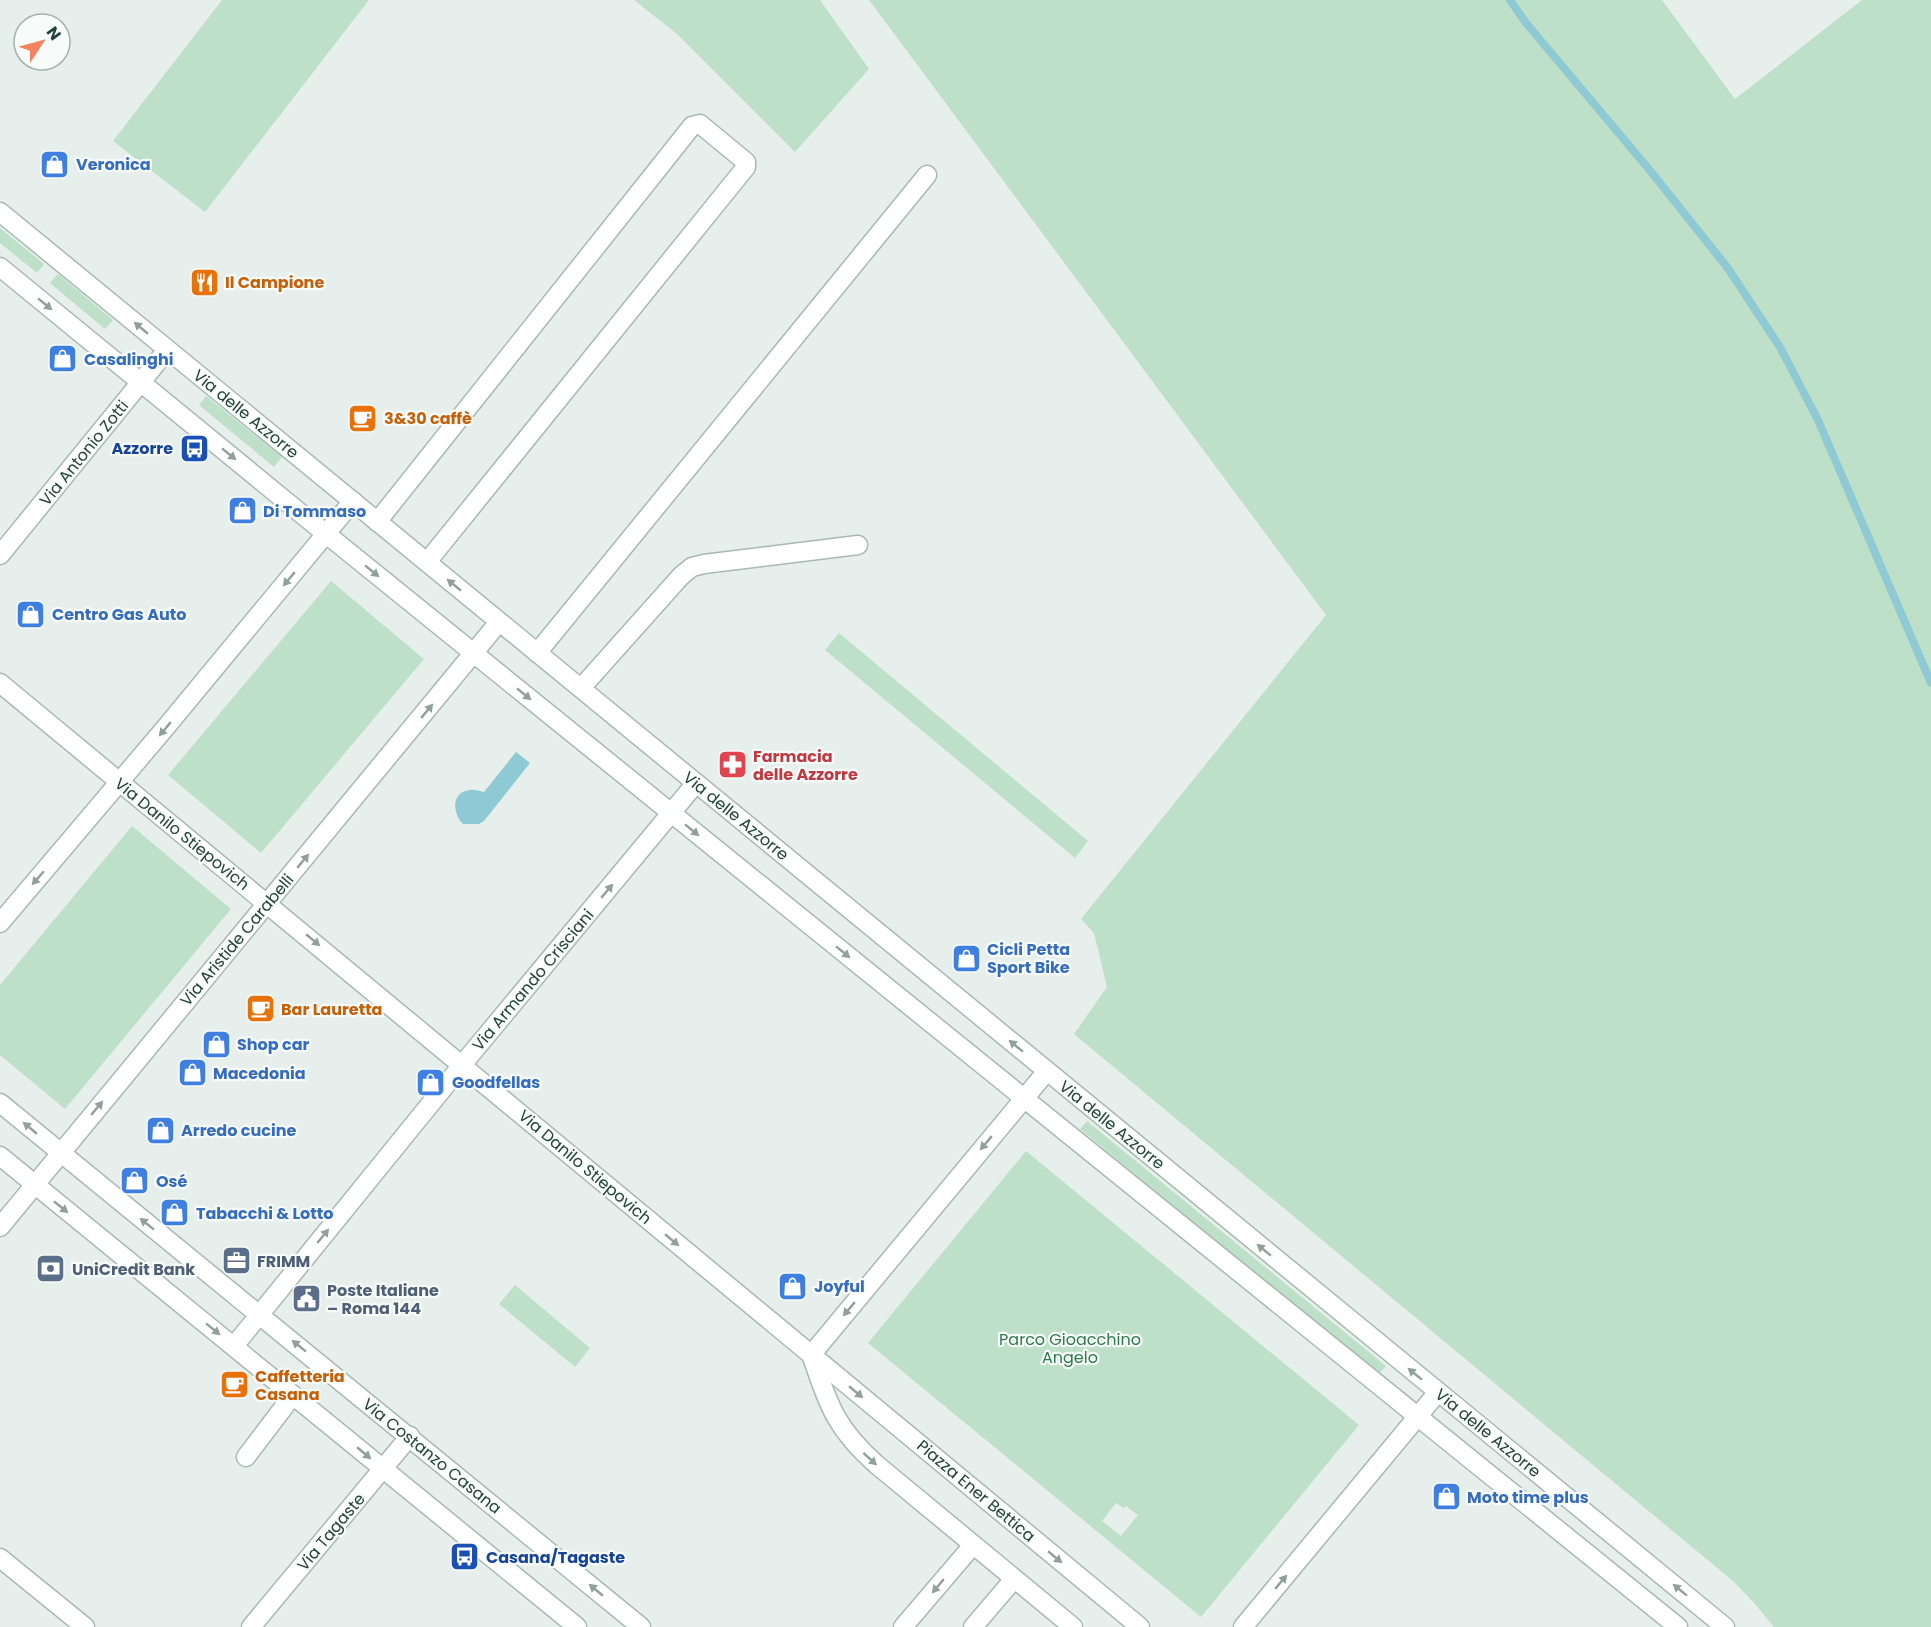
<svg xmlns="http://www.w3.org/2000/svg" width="1931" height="1627" viewBox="0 0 1931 1627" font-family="Poppins,sans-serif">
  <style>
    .green { fill: #bfe0c8; fill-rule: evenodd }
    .water { fill: #8ec9d4 }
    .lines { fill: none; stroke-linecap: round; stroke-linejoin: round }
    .stream { stroke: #8ec9d4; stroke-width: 8 }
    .minor-casing { stroke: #a8b8b2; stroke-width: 21 }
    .minor { stroke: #fff; stroke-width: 18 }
    .oneway { fill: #92a09c }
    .labels { text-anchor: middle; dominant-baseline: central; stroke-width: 4.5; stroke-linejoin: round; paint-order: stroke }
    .shop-label { font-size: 16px; font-weight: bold; fill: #366cbe; stroke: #f7fbf9; text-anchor: start }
    .food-label { font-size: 16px; font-weight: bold; fill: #c56008; stroke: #f7fbf9; text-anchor: start }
    .street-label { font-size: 16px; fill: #24423a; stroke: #f7fbf9 }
    .transit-label { font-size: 16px; font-weight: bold; fill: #164399; stroke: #f7fbf9; text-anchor: end }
    .health-label { font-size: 16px; font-weight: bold; fill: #be3a42; stroke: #f7fbf9; text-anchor: start }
    .service-label { font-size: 16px; font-weight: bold; fill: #4e5e75; stroke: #f7fbf9; text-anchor: start }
    .park-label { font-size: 16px; fill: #2d7a4b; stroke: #f7fbf9 }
  </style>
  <rect width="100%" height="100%" fill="#e6efeb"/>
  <g class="green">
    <polygon points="222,0 369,0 205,212 113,141"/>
    <polygon points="634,0 820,0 869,69 795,152 677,34"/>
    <polygon points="869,0 1662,0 1735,99 1862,0 1931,0 1931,1627 1774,1627 1755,1604 1734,1582 1074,1034 1107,987 1094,933 1081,919 1326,615"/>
    <polygon points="0,228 44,264 37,273 0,243"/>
    <polygon points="58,274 113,320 105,329 50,283"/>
    <polygon points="206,396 282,457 274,467 199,405"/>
    <polygon points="331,581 424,659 261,853 168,775"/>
    <polygon points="839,633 1088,841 1075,858 825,650"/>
    <polygon points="132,826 231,909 65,1109 0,1055 0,985"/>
    <polygon points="1087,1121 1386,1366 1378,1375 1080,1129"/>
    <path d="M 1026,1151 L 1359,1425 L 1201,1617 L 868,1343 ZM 1116,1503 L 1124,1508 L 1126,1506 L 1138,1515 L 1121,1536 L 1102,1521 Z"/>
    <polygon points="515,1285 590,1348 575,1367 499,1304"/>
  </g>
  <path class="water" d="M 516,752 L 530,763 L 484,821 L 479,824 L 463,824 C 453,814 450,792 470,790 C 474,789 479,791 484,792 Z"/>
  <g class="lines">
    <polyline class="stream" points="1510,0 1526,23 1648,168 1727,267 1780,347 1818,420 1931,683"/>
    <defs>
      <g id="minor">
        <polyline points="0,212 1725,1627"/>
        <polyline points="0,267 304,516 1678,1627"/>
        <polyline points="377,522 692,126 700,124 746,162 746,167 427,562"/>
        <polyline points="0,555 167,350"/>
        <polyline points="537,653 927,175"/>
        <polyline points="0,683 1140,1627"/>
        <polyline points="581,688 681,576 692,567 704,564 858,545"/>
        <polyline points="0,923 166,727 353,501"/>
        <polyline points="0,1103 641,1627"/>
        <polyline points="0,1156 577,1627"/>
        <polyline points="0,1227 499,622"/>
        <polyline points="234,1346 462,1065 696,783"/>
        <polyline points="811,1355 1047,1071"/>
        <path d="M 812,1357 C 829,1406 836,1429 877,1465 L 1073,1627"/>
        <polyline points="246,1457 293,1395"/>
        <polyline points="0,1558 85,1627"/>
        <polyline points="251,1627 410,1436"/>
        <polyline points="903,1627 973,1545"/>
        <polyline points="973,1627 1014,1579"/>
        <polyline points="1243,1627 1438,1392"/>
      </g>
    </defs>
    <use href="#minor" class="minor-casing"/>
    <use href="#minor" class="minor"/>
  </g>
  <defs><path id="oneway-solid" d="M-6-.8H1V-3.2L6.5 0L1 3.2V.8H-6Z" transform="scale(1.5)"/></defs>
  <g class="oneway">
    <use href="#oneway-solid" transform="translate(45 304) rotate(39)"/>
    <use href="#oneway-solid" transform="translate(141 328) rotate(-140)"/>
    <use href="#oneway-solid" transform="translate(229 454) rotate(39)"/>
    <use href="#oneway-solid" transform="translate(372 571) rotate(39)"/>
    <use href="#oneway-solid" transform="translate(289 579) rotate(130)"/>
    <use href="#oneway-solid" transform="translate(454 585) rotate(-141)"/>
    <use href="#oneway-solid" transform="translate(524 694) rotate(39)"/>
    <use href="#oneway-solid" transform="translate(427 711) rotate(-50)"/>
    <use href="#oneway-solid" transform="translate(165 729) rotate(130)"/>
    <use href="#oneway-solid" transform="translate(692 830) rotate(39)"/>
    <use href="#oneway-solid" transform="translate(303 861) rotate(-50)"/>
    <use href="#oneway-solid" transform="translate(38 878) rotate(131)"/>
    <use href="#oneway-solid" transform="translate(607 891) rotate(-50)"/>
    <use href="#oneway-solid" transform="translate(313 940) rotate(40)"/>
    <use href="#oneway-solid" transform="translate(843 952) rotate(39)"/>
    <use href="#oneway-solid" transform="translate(1016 1046) rotate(-141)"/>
    <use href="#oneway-solid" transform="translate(97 1108) rotate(-50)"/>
    <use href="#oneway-solid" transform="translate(30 1128) rotate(-140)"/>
    <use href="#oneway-solid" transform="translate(986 1143) rotate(130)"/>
    <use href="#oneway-solid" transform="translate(61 1207) rotate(39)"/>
    <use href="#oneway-solid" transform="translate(147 1224) rotate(-141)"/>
    <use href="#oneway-solid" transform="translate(323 1236) rotate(-51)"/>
    <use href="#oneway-solid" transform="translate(672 1240) rotate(40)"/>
    <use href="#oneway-solid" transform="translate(1264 1250) rotate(-141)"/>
    <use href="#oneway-solid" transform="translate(849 1309) rotate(130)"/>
    <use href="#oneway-solid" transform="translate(213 1329) rotate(39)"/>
    <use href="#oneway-solid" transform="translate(299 1346) rotate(-141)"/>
    <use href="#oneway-solid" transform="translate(1415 1374) rotate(-141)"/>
    <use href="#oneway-solid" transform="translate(856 1392) rotate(40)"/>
    <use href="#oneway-solid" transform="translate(364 1453) rotate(40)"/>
    <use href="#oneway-solid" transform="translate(870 1459) rotate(42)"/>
    <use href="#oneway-solid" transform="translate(1055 1557) rotate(40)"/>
    <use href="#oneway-solid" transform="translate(1281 1582) rotate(-50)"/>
    <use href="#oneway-solid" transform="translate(938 1586) rotate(130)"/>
    <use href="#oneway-solid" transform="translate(596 1590) rotate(-140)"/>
    <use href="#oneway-solid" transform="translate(1680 1590) rotate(-141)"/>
  </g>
  <defs>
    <symbol id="shop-square" viewBox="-11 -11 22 22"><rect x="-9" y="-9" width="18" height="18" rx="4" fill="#3f7fe0" stroke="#f7fbf9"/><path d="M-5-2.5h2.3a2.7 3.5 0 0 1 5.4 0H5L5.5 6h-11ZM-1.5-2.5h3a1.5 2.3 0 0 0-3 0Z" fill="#fff"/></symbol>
    <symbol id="restaurant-square" viewBox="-11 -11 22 22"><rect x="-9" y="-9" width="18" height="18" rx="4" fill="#e8710a" stroke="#f7fbf9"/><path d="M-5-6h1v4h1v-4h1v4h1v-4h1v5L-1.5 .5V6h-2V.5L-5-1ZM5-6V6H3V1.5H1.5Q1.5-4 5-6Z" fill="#fff"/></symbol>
    <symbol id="cafe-square" viewBox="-11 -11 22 22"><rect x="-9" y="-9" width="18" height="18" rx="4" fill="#e8710a" stroke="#f7fbf9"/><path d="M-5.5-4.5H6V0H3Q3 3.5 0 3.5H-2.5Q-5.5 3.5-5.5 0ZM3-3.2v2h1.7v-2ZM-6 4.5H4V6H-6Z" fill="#fff"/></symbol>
    <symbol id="bus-square" viewBox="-11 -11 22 22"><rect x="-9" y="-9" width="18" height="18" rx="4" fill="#1a4fb4" stroke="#f7fbf9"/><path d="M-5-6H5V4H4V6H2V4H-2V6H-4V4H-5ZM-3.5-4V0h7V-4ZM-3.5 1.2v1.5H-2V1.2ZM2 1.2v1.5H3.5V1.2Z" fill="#fff"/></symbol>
    <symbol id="pharmacy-square" viewBox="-11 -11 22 22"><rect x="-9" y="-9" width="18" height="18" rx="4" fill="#e0444e" stroke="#f7fbf9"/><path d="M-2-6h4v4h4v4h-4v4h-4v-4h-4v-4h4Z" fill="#fff"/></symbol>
    <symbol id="office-square" viewBox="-11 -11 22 22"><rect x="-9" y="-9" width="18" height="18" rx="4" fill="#5c6f8a" stroke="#f7fbf9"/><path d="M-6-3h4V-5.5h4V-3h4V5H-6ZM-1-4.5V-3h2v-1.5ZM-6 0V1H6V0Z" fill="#fff"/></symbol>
    <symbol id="bank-square" viewBox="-11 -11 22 22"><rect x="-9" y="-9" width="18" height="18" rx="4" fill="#5c6f8a" stroke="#f7fbf9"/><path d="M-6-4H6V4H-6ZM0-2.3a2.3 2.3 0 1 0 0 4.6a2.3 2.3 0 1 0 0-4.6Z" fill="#fff"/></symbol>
    <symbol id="civic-square" viewBox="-11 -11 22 22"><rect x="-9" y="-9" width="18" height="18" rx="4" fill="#5c6f8a" stroke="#f7fbf9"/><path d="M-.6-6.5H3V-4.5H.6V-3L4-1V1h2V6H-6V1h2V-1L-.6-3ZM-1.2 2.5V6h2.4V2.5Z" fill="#fff"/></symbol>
  </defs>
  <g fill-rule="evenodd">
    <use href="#shop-square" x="38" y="148" width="33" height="33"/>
    <use href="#restaurant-square" x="188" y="266" width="33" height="33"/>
    <use href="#shop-square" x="46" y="342" width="33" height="33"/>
    <use href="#cafe-square" x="346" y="402" width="33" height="33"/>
    <use href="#bus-square" x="178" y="432" width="33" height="33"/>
    <use href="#shop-square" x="226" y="494" width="33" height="33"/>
    <use href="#shop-square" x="14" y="598" width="33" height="33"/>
    <use href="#pharmacy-square" x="716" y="748" width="33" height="33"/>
    <use href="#shop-square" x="950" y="942" width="33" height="33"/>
    <use href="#cafe-square" x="244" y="992" width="33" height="33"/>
    <use href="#shop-square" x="200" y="1028" width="33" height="33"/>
    <use href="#shop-square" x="176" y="1056" width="33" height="33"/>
    <use href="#shop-square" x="414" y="1066" width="33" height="33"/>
    <use href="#shop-square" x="144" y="1114" width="33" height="33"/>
    <use href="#shop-square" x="118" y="1164" width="33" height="33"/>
    <use href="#shop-square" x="158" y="1196" width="33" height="33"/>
    <use href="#office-square" x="220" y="1244" width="33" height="33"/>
    <use href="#bank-square" x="34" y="1252" width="33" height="33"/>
    <use href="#shop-square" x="776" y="1270" width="33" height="33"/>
    <use href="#civic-square" x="290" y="1282" width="33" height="33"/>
    <use href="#cafe-square" x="218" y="1368" width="33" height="33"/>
    <use href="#shop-square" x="1430" y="1480" width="33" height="33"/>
    <use href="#bus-square" x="448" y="1540" width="33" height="33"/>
  </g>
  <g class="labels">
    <g class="shop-label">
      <text x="76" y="164">Veronica</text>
      <text x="84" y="359">Casalinghi</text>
      <text x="263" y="511">Di Tommaso</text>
      <text x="52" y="614">Centro Gas Auto</text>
      <text x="987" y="949">Cicli Petta<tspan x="987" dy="18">Sport Bike</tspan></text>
      <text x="237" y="1044">Shop car</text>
      <text x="213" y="1073">Macedonia</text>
      <text x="452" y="1082">Goodfellas</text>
      <text x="181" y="1130">Arredo cucine</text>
      <text x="156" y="1181">Osé</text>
      <text x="196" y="1213">Tabacchi &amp; Lotto</text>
      <text x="814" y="1286">Joyful</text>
      <text x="1467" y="1497">Moto time plus</text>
    </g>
    <g class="food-label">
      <text x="225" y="282">Il Campione</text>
      <text x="384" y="418">3&amp;30 caffè</text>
      <text x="281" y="1009">Bar Lauretta</text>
      <text x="255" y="1376">Caffetteria<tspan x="255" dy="18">Casana</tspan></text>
    </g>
    <g class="street-label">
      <text transform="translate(246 414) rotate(39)">Via delle Azzorre</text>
      <text transform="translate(84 453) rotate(-51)">Via Antonio Zotti</text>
      <text transform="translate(736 816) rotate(39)">Via delle Azzorre</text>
      <text transform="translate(182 834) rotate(39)">Via Danilo Stiepovich</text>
      <text transform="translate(237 940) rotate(-50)">Via Aristide Carabelli</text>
      <text transform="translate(533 980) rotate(-50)">Via Armando Crisciani</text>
      <text transform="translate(1112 1125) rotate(39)">Via delle Azzorre</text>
      <text transform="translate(585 1167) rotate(40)">Via Danilo Stiepovich</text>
      <text transform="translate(1488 1433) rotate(39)">Via delle Azzorre</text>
      <text transform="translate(432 1456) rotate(39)">Via Costanzo Casana</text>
      <text transform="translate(976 1491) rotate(40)">Piazza Ener Bettica</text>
      <text transform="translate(331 1532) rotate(-50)">Via Tagaste</text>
    </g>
    <g class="transit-label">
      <text x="173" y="448">Azzorre</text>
      <text x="486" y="1557" text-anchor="start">Casana/Tagaste</text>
    </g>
    <g class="health-label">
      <text x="753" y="756">Farmacia<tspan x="753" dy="18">delle Azzorre</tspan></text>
    </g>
    <g class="service-label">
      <text x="257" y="1261">FRIMM</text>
      <text x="72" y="1269">UniCredit Bank</text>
      <text x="327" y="1290">Poste Italiane<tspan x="327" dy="18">– Roma 144</tspan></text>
    </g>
    <g class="park-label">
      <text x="1070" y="1339">Parco Gioacchino<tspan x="1070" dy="18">Angelo</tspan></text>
    </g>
  </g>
  <g transform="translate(42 42) rotate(54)"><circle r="28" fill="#f7fbf9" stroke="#a3b1ad" stroke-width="1.5"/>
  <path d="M0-4.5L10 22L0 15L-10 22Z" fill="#f4845f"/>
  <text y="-9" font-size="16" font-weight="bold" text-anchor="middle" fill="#24423a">N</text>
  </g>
</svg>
